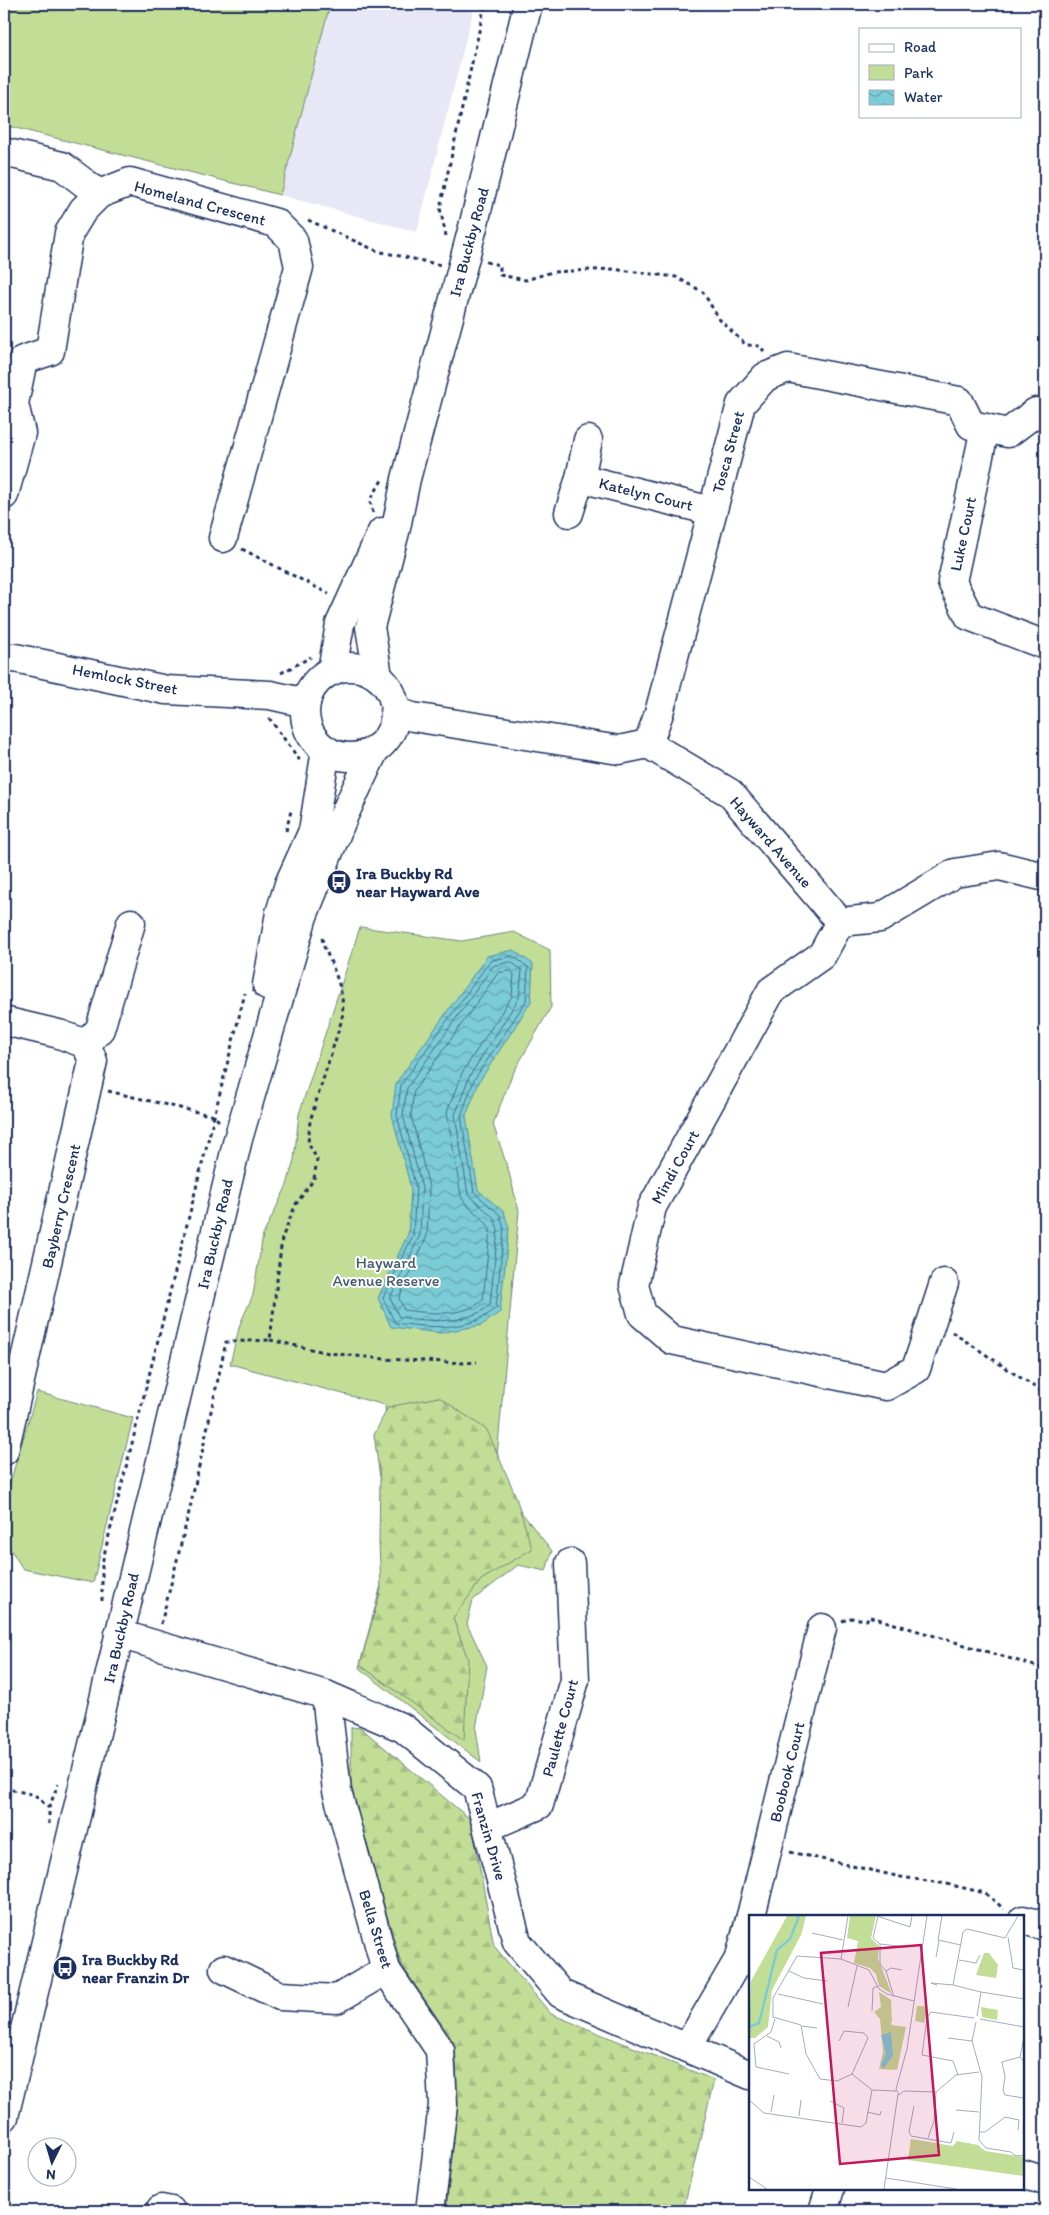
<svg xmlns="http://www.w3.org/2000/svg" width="1049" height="2215" viewBox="0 0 1049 2215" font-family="Itim,sans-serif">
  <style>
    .built { fill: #e7e7f5 }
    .green { fill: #c2de96; stroke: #6e867a }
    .forest { fill: url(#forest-firs); stroke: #6e867a }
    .water { fill: url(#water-waves); stroke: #558da6 }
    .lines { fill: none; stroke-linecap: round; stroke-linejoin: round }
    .shore { stroke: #416e8e; stroke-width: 1 }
    .minor-casing { stroke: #1b2f5e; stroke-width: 31 }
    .path { stroke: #1b2f5e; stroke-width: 3; stroke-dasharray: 4 4; stroke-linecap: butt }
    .minor { stroke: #fff; stroke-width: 28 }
    .labels { text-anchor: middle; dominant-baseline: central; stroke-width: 4; stroke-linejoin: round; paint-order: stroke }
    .street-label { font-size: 16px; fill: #1b2f5e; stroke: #fff }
    .poi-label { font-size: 16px; font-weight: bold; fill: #1b2f5e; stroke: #fff; text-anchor: start }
    .park-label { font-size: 16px; fill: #455b6c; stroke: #fff }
    .inset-river { fill: none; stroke: #7bccd6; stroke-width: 2.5 }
    .inset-road { fill: none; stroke: #a4acbf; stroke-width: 1 }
    .view { fill: #c2185b; fill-opacity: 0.15; stroke: #c2185b; stroke-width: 2.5 }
    .inset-edge { fill: none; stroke: #1b2f5e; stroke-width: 2.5 }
  </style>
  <defs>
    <pattern id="forest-firs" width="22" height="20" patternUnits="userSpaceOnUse" patternTransform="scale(1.25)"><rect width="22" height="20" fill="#c2de96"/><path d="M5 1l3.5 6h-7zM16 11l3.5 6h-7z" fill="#a6bf84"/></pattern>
    <pattern id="water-waves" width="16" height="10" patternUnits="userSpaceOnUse" patternTransform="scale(1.25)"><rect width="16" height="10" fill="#7bccd6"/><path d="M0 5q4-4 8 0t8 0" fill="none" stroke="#64a6b1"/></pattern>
  </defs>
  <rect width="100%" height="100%" fill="#fff"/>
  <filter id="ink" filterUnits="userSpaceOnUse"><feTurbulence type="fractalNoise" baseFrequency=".02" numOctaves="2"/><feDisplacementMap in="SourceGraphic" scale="10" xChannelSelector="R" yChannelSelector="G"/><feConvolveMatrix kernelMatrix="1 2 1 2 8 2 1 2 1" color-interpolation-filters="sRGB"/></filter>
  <g filter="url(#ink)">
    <polygon class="built" points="330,4 445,4 473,11 417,232 280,195"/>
    <g class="green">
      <polygon points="4,4 330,4 280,195 4,125"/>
      <polygon points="360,927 462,941 514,932 550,950 551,1007 512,1075 493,1124 508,1169 519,1211 495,1479 552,1551 546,1571 518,1565 473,1600 467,1624 487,1666 476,1729 481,1762 359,1668 390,1551 385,1405 230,1364 240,1324 253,1295 263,1235 287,1185 294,1160 299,1114"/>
      <polygon points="37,1392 133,1418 93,1583 23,1569 4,1539 4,1503"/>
    </g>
    <g class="forest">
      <polygon points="439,1397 487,1430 515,1494 532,1549 481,1580 453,1618 468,1659 464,1740 360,1665 381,1589 379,1543 380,1478 374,1435 388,1407"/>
      <polygon points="351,1727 361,1728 471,1820 494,1946 551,2014 714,2080 683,2211 446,2211 458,2102 455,2044 401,1964 351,1790"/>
    </g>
    <polygon class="water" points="513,950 533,964 531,1002 479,1082 466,1116 478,1190 504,1212 509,1228 500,1312 482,1325 440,1333 391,1327 378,1298 408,1234 411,1189 392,1115 396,1083 487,956"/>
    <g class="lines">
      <g class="shore">
        <path d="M 513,956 L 528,967 L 526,1001 L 474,1080 L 461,1116 L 474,1192 L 500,1215 L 504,1229 L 496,1308 C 469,1333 428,1327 395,1323 L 383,1298 L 413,1235 L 416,1188 L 397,1115 L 401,1085 L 490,961 Z"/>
        <path d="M 511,962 L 522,970 L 519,998 L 469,1077 L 455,1115 L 468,1194 L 494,1218 L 498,1229 L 490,1305 C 466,1326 429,1321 399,1317 L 390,1298 L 420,1235 L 422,1188 L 403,1115 L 407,1088 L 493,966 Z"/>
        <path d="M 510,971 L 514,974 L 512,996 L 462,1073 L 447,1112 L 461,1196 C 467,1211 485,1215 490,1230 L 483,1300 C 464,1318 428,1313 404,1310 L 399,1298 L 427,1236 L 429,1187 L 411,1115 L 414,1091 L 498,973 Z"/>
      </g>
      <defs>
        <g id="minor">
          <polyline points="4,152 62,166 99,194"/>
          <polyline points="985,428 952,582 969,616 1045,645"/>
          <polyline points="580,478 588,440"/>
          <polyline points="4,495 21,433 14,404 23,360 50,351 69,233 83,210 99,194 130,182 276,223 293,240 299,267 223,538"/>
          <polyline points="569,513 580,478 712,511"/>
          <polyline points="4,659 15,658 166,690 270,695 306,703"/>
          <circle cx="350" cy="712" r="45"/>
          <polyline points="332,671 340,624 382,532"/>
          <polyline points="378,676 370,627 396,528 406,479 473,227 528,4"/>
          <polyline points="396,712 413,717 619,750 648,744 730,793 840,922 880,918 955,873 999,866 1045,877"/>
          <polyline points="648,744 659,713 741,404 765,377 788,368 959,401 971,425 1008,433 1036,412 1045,415"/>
          <polyline points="840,922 822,955 771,991 652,1207 634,1285 642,1314 672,1340 886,1386 916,1369 944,1283"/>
          <polyline points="267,985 280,913 289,884 313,831 326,750"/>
          <polyline points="4,1021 59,1034 86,1044 93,1061 4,1451"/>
          <polyline points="86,1044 100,1029 131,923"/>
          <polyline points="119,1634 326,1695 403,1728 477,1788 517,1942 561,1994 750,2075"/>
          <polyline points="326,1695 337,1791 386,1970 440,2050 443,2105 430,2211"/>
          <polyline points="488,1827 539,1805 575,1680 570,1563"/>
          <polyline points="751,1916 822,1628"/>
          <polyline points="1023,1920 1045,1926"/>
          <polyline points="224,1969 280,1996 337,1999 386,1970"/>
          <polyline points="687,2048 740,1957 750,1919"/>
          <polyline points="4,2117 238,1139 303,916 344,815 375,749"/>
          <polyline points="1023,2174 1045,2181"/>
          <polyline points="161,2209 171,2211"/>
          <polyline points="823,2211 830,2189"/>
        </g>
      </defs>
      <use href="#minor" class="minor-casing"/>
      <g class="path">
        <polyline points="308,220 377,251 441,265"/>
        <polyline points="446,236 440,208 485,4"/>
        <polyline points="486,262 500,265 500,275 526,280 552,272 612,269 676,277 703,292 719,319 746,345 761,346 765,354"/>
        <polyline points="373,513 370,501 382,480"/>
        <polyline points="242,549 329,594"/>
        <polyline points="281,673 311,657"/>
        <polyline points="269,718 301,762"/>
        <polyline points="286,831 291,811"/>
        <polyline points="108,1091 214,1116 219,1121"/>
        <polyline points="952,1332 1045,1394"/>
        <polyline points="270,1340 329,1353 384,1359 464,1363 477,1362"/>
        <polyline points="102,1601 102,1563 245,993"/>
        <polyline points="842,1621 851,1618 867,1620 868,1616 1045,1669"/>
        <path d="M 161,1624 L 190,1508 L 226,1342 L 270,1340 L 282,1238 L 296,1204 L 314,1179 L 317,1159 L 308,1143 L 310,1121 L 342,1019 C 346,992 333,968 323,944 L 322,937"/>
        <polyline points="4,1788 35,1795 49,1808"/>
        <polyline points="49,1824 49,1808 58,1784"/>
        <polyline points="790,1852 901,1877 947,1884 985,1893 1004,1909"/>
      </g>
      <use href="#minor" class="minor"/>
    </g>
  </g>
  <defs>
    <symbol id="bus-disc" viewBox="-11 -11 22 22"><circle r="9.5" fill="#1b2f5e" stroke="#fff"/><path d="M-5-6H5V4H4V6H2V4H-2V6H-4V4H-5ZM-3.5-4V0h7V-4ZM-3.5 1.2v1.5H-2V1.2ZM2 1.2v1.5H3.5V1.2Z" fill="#fff"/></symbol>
  </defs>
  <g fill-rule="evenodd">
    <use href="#bus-disc" x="325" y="868" width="28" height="28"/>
    <use href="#bus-disc" x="51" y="1954" width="28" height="28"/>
  </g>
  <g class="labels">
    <g class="street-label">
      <text transform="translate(200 203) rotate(15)">Homeland Crescent</text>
      <text transform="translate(469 242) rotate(-75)">Ira Buckby Road</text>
      <text transform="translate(728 452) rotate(-75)">Tosca Street</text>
      <text transform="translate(646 494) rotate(14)">Katelyn Court</text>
      <text transform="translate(963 534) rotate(-78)">Luke Court</text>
      <text transform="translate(125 679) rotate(11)">Hemlock Street</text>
      <text transform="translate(771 842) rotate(49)">Hayward Avenue</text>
      <text transform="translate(675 1167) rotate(-61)">Mindi Court</text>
      <text transform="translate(61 1206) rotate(-77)">Bayberry Crescent</text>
      <text transform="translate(215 1234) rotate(-77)">Ira Buckby Road</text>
      <text transform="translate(121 1628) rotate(-77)">Ira Buckby Road</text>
      <text transform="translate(560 1728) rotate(-75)">Paulette Court</text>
      <text transform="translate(787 1772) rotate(-76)">Boobook Court</text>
      <text transform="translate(489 1836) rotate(74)">Franzin Drive</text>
      <text transform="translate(376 1929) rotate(73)">Bella Street</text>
    </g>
    <g class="poi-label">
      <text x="356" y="873">Ira Buckby Rd<tspan x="356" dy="18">near Hayward Ave</tspan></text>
      <text x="82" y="1959">Ira Buckby Rd<tspan x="82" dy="18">near Franzin Dr</tspan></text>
    </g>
    <g class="park-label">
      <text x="386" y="1262">Hayward<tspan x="386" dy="18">Avenue Reserve</tspan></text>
    </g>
  </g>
  <g transform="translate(749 1915)">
    <rect width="275" height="275" fill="#fff"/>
    <path d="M 235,38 L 240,38 L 249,50 L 247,63 L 227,60 ZM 130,77 L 142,85 L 142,110 L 157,112 L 148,155 L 130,154 L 134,137 L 131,104 L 125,97 L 132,92 ZM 168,91 L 175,91 L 179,96 L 175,108 L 166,106 ZM 232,92 L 249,95 L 248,105 L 233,102 ZM 162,224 L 204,231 L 208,226 L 229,230 L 236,236 L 275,242 L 275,261 L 159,245 Z" fill="#c2de96"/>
    <path d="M 38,1 L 57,1 L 52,20 L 23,75 L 19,112 L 6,123 L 0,123 L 2,66 ZM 101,1 L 127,1 L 122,23 L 130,31 L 129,44 L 143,79 L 130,71 L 127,59 L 121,53 L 105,48 L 109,26 L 98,23 ZM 132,79 L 142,85 L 143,107 L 137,111 L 127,97 L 134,90 Z" fill="#c2de96"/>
    <path d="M 142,117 L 144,140 L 134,154 L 132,149 L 137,138 L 132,120 Z" fill="#7bccd6"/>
    <path class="inset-river" d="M 0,112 L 10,108 L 28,35 L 41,24 L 50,1"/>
    <path class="inset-road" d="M 99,1 L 92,44 L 120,55 L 130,74 L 138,79 L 165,86M 128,1 L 161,12 L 163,1M 129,1 L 124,23 L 131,29 L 131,49 L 137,56 L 145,82M 193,1 L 189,25 L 212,30M 63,18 L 94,25M 259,22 L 264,53 L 275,55M 131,29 L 157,32M 187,42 L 190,26M 92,44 L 48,41 L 24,83 L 24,102 L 52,110 L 57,139 L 71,164 L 88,166 L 103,159 L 123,175 L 147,176M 210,45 L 227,48 L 231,40M 40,56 L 55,63 L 78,66M 137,56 L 142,53 L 153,55M 188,70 L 182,68 L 204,70M 232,77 L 275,84M 29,79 L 74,89M 99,92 L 108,51M 123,96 L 124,73 L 129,71M 228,101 L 232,77 L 204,70 L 214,17 L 218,14 L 256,23 L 269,1M 26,104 L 22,117 L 5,129 L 7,152 L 40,159M 231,104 L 275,112M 227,107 L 223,126 L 233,162 L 230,225 L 237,233 L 262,237 L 267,241 L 275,240M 53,111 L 68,113M 18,121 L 30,127 L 32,133M 275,122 L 271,142 L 275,147M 199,123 L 223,126M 90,126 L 95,116 L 115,118 L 119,123 L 103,159M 271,142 L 253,147 L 256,162 L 254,175 L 256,180 L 275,183M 209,160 L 204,146 L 173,140 L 178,103 L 182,97 L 225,103M 155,176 L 150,180 L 147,174 L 158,134 L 178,1M 155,176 L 187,177 L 207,160 L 230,157M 0,185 L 15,198 L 112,212 L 117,208 L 123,175M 81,186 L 95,193 L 93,208M 165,191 L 160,217 L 162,221 L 202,228 L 205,217M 207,195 L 230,197M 22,197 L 25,180M 118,197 L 131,200 L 132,196M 50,201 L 52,185M 230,217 L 236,217 L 256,202 L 270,205 L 269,215M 179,223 L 185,206 L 187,177M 0,262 L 18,274M 137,263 L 207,274M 135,274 L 149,179"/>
    <path class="view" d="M 172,30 L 190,240 L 91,249 L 72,38 Z"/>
    <rect width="275" height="275" class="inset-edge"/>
  </g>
  <rect width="1049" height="2215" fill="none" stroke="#fff" stroke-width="20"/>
  <rect x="10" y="10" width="1029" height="2195" fill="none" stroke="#1b2f5e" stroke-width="2" filter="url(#ink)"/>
  <rect x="859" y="28" width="162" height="90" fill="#ffffff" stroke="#a4acbf"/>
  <rect x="869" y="44" width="25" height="8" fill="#ffffff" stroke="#a4acbf"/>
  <text x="904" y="52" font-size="15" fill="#1b2f5e">Road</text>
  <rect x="869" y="65" width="25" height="15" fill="#c2de96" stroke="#a4acbf"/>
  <text x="904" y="78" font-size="15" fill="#1b2f5e">Park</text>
  <rect x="869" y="90" width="25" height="15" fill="url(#water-waves)" stroke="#a4acbf"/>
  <text x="904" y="102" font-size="15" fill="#1b2f5e">Water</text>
  <g transform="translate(52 2162) rotate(185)"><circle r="24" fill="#ffffff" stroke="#a4acbf"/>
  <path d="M0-4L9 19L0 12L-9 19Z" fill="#1b2f5e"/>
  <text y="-8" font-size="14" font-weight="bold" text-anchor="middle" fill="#1b2f5e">N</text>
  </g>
</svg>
